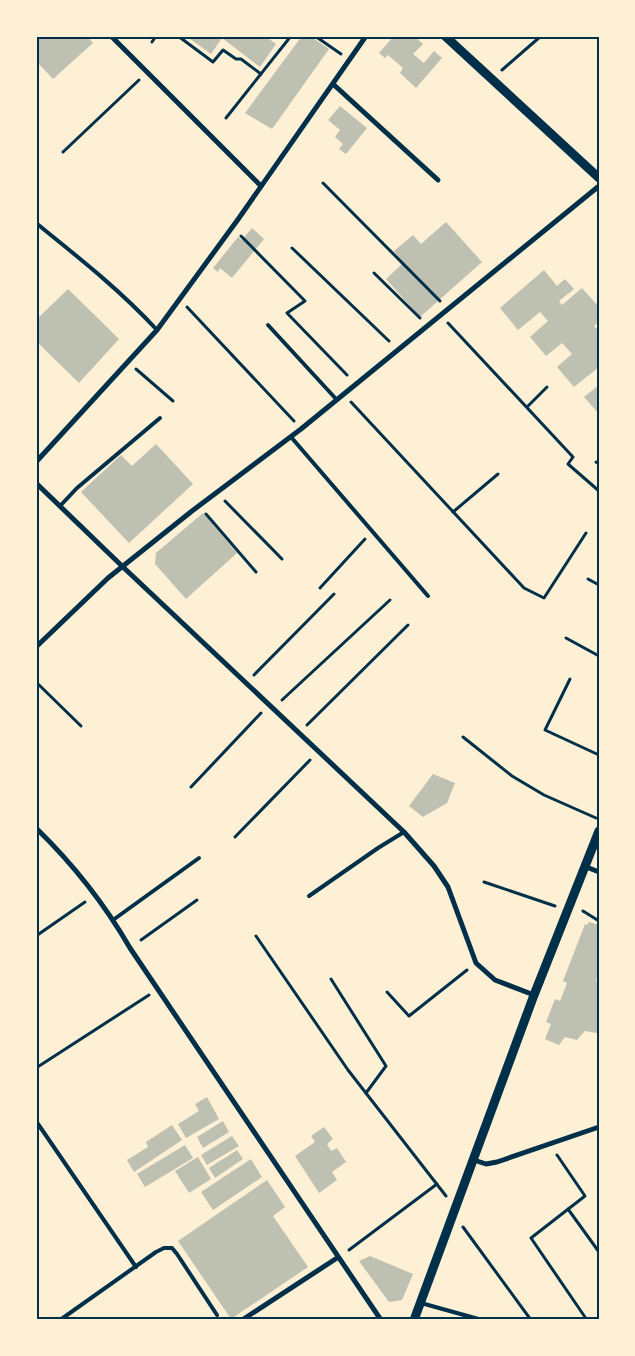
<svg xmlns="http://www.w3.org/2000/svg" width="635" height="1356" viewBox="0 0 635 1356" font-family="'Crimson Pro',serif">
  <style>
    .building { fill: #bec0b2 }
    .lines { fill: none; stroke-linecap: round; stroke-linejoin: round }
    .path { stroke: #003049; stroke-width: 3 }
    .service { stroke: #003049; stroke-width: 4 }
    .minor { stroke: #003049; stroke-width: 5 }
    .tertiary { stroke: #003049; stroke-width: 9 }
    .neatline { fill: none; stroke: #003049; stroke-width: 2 }
  </style>
  <rect width="100%" height="100%" fill="#fdf0d5"/>
  <g class="building">
    <polygon points="36,36 87,36 93,43 53,79 36,61"/>
    <polygon points="186,36 265,36 276,44 260,67 222,38 211,54"/>
    <polygon points="302,36 310,36 329,49 272,129 245,113"/>
    <polygon points="394,36 414,36 423,44 413,54 424,63 434,51 442,58 416,88 400,73 403,68 388,55 385,58 379,53"/>
    <polygon points="340,106 367,128 346,154 339,149 343,144 335,137 340,130 328,120"/>
    <polygon points="446,222 482,262 420,317 386,279 403,263 394,251 413,235 421,244"/>
    <polygon points="252,228 264,239 232,278 220,268 218,272 213,268 238,237 242,240"/>
    <polygon points="544,270 557,286 565,279 574,289 559,301 562,305 582,288 599,307 599,321 594,326 599,331 599,367 574,387 557,367 572,354 562,343 546,356 530,337 548,321 540,312 518,330 500,308"/>
    <polygon points="68,289 119,339 79,383 36,341 36,320"/>
    <polygon points="599,385 599,414 584,397"/>
    <polygon points="156,444 193,484 129,543 81,492 121,455 132,466"/>
    <polygon points="203,513 237,553 186,599 155,564 156,553"/>
    <polygon points="433,774 455,783 447,803 423,817 409,806"/>
    <polygon points="589,922 599,925 599,971 596,980 599,983 599,1031 596,1033 585,1031 577,1040 565,1037 559,1045 545,1039 551,1024 546,1022 555,999 560,1001 567,983 563,981 585,924 587,925"/>
    <polygon points="207,1097 219,1119 186,1138 178,1124 199,1111 195,1104"/>
    <polygon points="223,1121 229,1132 203,1148 197,1137"/>
    <polygon points="172,1125 182,1140 134,1172 127,1160 148,1147 146,1142"/>
    <polygon points="324,1127 333,1139 327,1144 331,1151 337,1148 346,1162 332,1172 337,1180 319,1193 295,1156 315,1142 311,1136"/>
    <polygon points="232,1136 239,1146 207,1165 201,1155"/>
    <polygon points="185,1145 193,1158 145,1187 137,1174"/>
    <polygon points="237,1150 243,1159 215,1178 209,1168"/>
    <polygon points="198,1157 211,1179 189,1193 175,1171"/>
    <polygon points="251,1159 262,1177 213,1210 201,1192"/>
    <polygon points="267,1180 285,1207 273,1216 308,1267 231,1319 178,1241"/>
    <polygon points="370,1256 413,1274 402,1300 389,1302 359,1261"/>
  </g>
  <g class="lines">
    <g class="path">
      <polyline points="178,36 213,62 223,50 236,59 241,59 261,74"/>
      <polyline points="315,36 341,54"/>
      <polyline points="596,36 599,38"/>
      <polyline points="152,42 156,36"/>
      <polyline points="502,70 541,36"/>
      <polyline points="226,118 291,36"/>
      <polyline points="63,152 139,80"/>
      <polyline points="323,183 440,301"/>
      <polyline points="241,236 305,301 287,313 347,375"/>
      <polyline points="292,248 389,341"/>
      <polyline points="374,273 420,318"/>
      <polyline points="187,307 294,421"/>
      <polyline points="448,323 573,457 568,464 599,491"/>
      <polyline points="136,369 173,401"/>
      <polyline points="351,402 524,588 544,598 586,533"/>
      <polyline points="527,407 547,387"/>
      <polyline points="596,462 599,464"/>
      <polyline points="225,501 282,559"/>
      <polyline points="453,512 498,474"/>
      <polyline points="206,514 256,572"/>
      <polyline points="588,579 599,585"/>
      <polyline points="320,588 365,539"/>
      <polyline points="566,638 599,656"/>
      <polyline points="254,675 334,594"/>
      <polyline points="570,679 545,730 599,755"/>
      <polyline points="36,682 81,726"/>
      <polyline points="282,700 390,600"/>
      <polyline points="307,725 408,625"/>
      <polyline points="463,737 512,776 544,795 596,818"/>
      <polyline points="191,787 261,713"/>
      <polyline points="235,837 310,760"/>
      <polyline points="484,882 555,906"/>
      <polyline points="583,911 599,921"/>
      <polyline points="36,936 85,902"/>
      <polyline points="256,936 348,1070 446,1196"/>
      <polyline points="141,940 197,900"/>
      <polyline points="331,979 386,1066 366,1093"/>
      <polyline points="387,992 409,1016 467,970"/>
      <polyline points="36,1068 149,995"/>
      <polyline points="557,1155 585,1196 531,1238 587,1320"/>
      <polyline points="568,1209 599,1252"/>
      <polyline points="463,1227 531,1320"/>
      <polyline points="349,1250 437,1184"/>
    </g>
    <g class="service">
      <path d="M 36,223 C 78,257 120,290 157,330"/>
      <polyline points="268,325 337,400"/>
      <polyline points="291,437 428,596"/>
      <polyline points="60,506 77,488 160,418"/>
      <polyline points="309,896 378,848 404,832"/>
      <polyline points="113,920 199,858"/>
      <polyline points="36,1121 136,1267"/>
      <polyline points="421,1303 482,1320"/>
      <polyline points="60,1320 156,1252 164,1248 172,1248 177,1254 217,1315"/>
    </g>
    <g class="minor">
      <polyline points="111,36 261,186"/>
      <polyline points="333,84 438,180"/>
      <polyline points="36,462 157,330 239,218 366,36"/>
      <polyline points="36,483 123,567 404,832 434,866 448,887 476,963 495,980 534,995"/>
      <polyline points="36,647 108,578 192,511 301,429 599,186"/>
      <path d="M 36,828 C 73,864 104,903 130,948 L 381,1320"/>
      <polyline points="584,866 599,872"/>
      <polyline points="474,1160 486,1164 497,1162 599,1127"/>
      <polyline points="242,1320 337,1258"/>
    </g>
    <g class="tertiary">
      <polyline points="445,36 599,178"/>
      <polyline points="414,1320 534,995 599,831"/>
    </g>
  </g>
  <rect width="635" height="1356" fill="none" stroke="#fdf0d5" stroke-width="75"/>
  <rect x="38" y="38" width="560" height="1280" class="neatline"/>
</svg>
